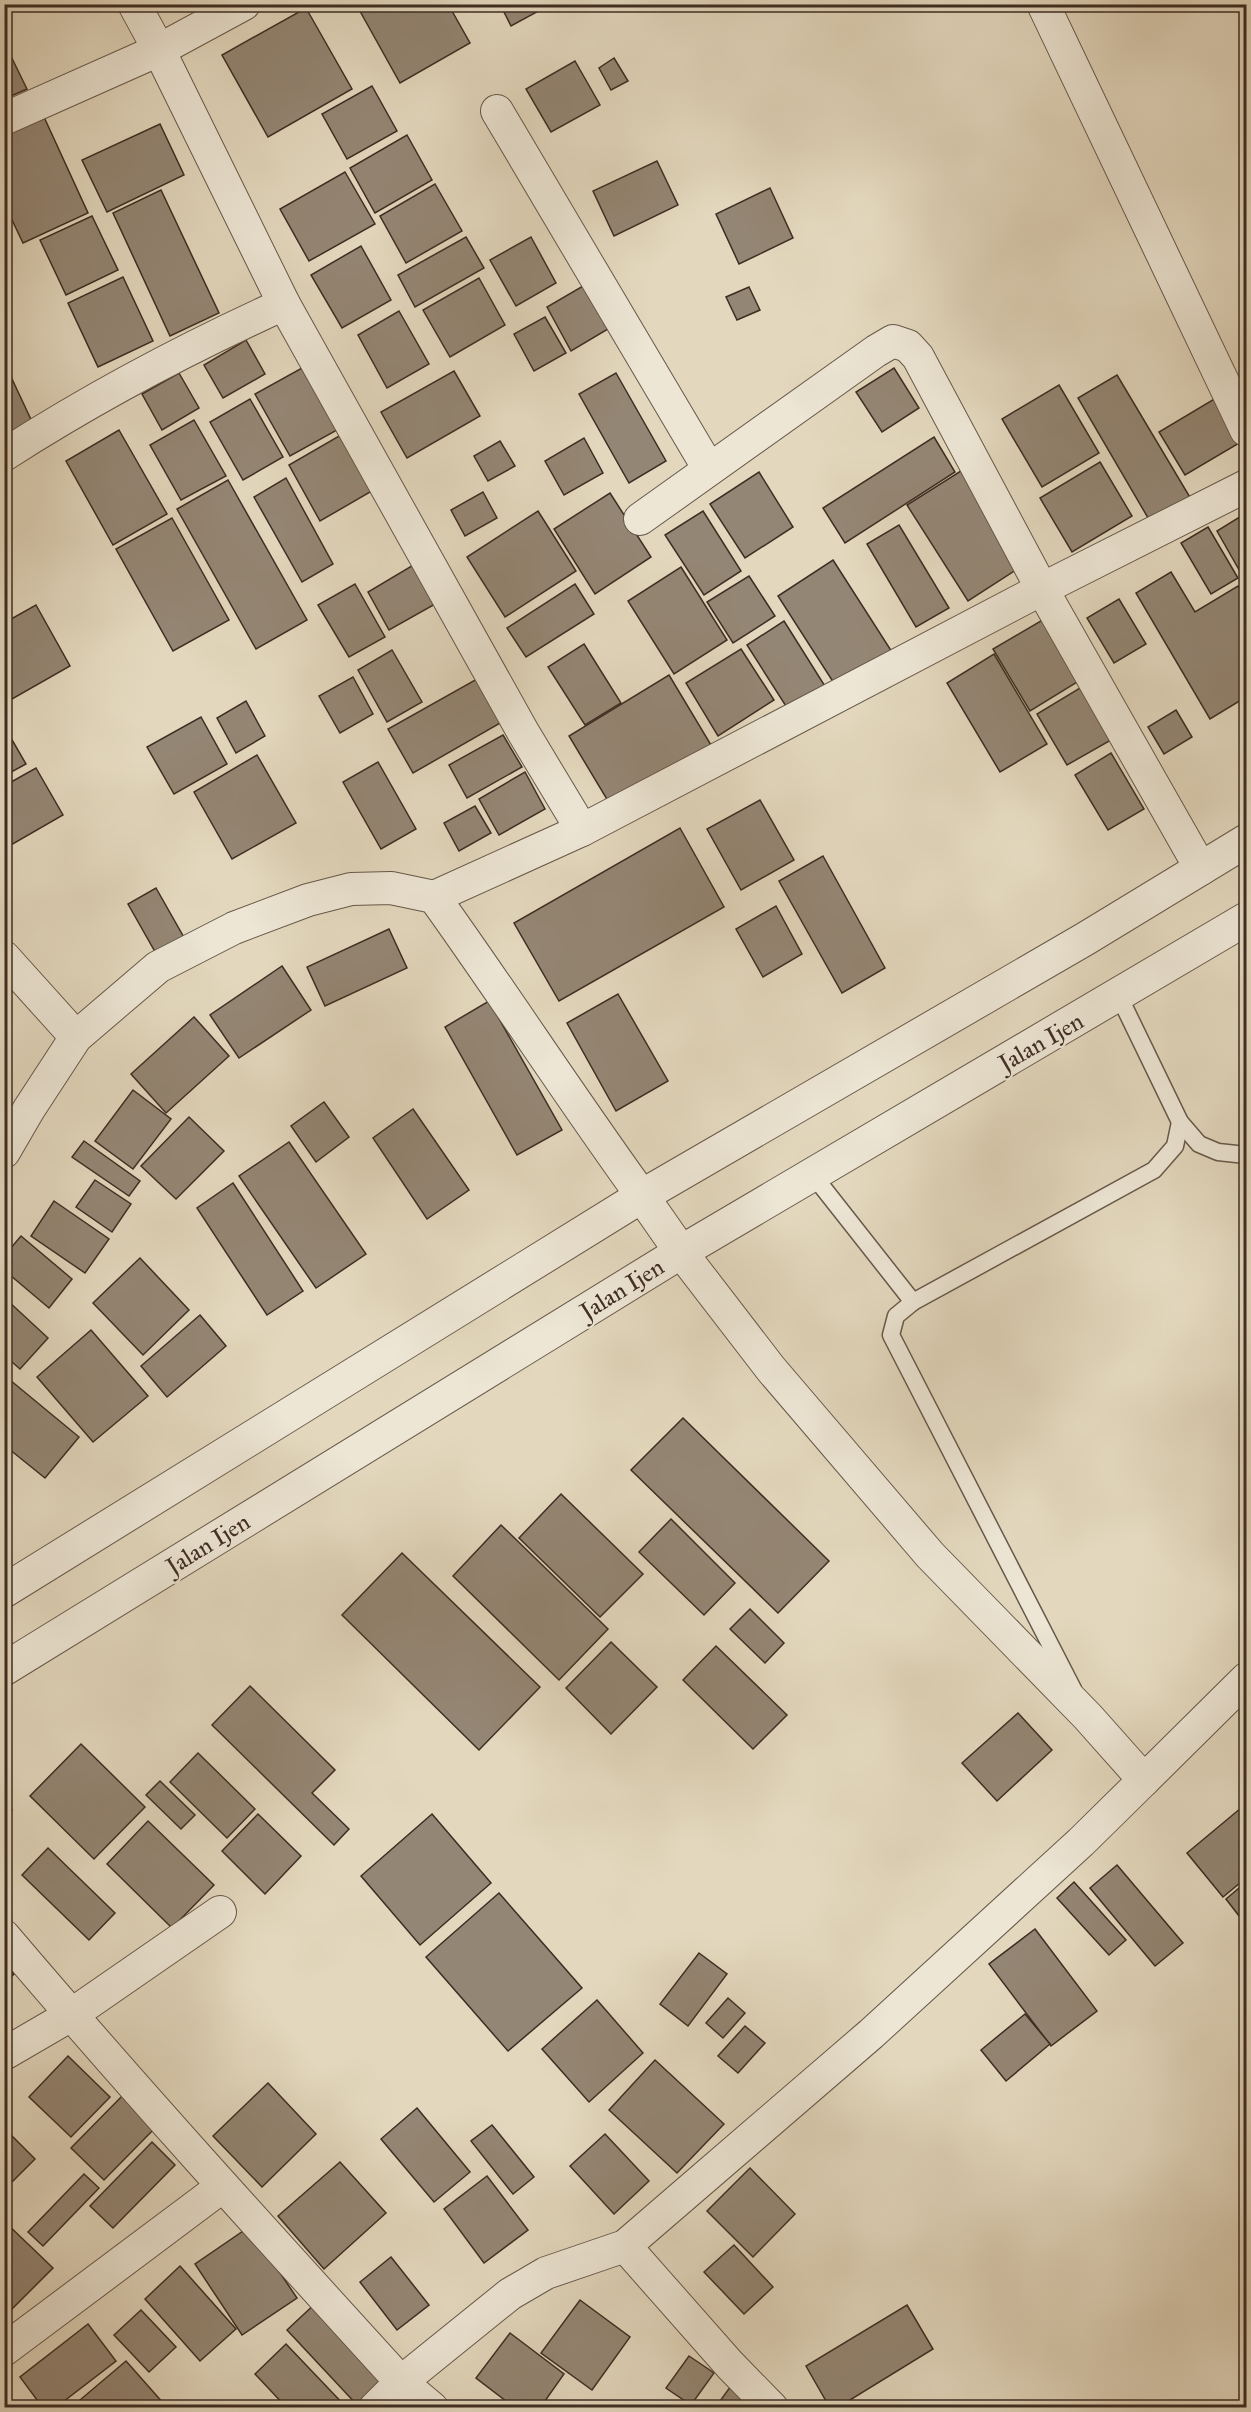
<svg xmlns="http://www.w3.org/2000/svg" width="1251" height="2412" viewBox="0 0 1251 2412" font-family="'IM FELL Great Primer',serif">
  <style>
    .building { fill: #948674; stroke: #3e2d23; stroke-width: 1.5 }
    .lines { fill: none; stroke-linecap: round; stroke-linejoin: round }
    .service-casing { stroke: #67584a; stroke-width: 19 }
    .minor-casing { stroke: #67584a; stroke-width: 34 }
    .tertiary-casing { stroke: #67584a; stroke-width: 35 }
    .service { stroke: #ede6d5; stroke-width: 16 }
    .minor { stroke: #ede6d5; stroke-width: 32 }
    .tertiary { stroke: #ede6d5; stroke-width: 33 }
    .labels { text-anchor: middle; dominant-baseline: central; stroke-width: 4.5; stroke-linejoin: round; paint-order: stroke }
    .street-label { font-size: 24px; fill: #3e2d23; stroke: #ede6d5 }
  </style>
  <rect width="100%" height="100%" fill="#e3d8be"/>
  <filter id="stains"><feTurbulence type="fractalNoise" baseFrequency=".00333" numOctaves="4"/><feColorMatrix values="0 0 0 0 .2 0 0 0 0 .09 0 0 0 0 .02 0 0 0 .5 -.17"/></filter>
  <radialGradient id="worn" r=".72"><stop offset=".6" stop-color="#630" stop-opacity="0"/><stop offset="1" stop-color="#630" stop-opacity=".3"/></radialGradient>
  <g class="building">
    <polygon points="356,4 448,4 470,43 400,83"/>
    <polygon points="500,4 545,4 546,7 511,26"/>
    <polygon points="306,8 352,89 268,137 222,55"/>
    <polygon points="4,42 27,89 4,99"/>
    <polygon points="614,58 628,81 611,90 599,68"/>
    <polygon points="575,61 600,105 551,132 526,89"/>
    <polygon points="372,86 397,131 347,159 322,114"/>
    <polygon points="44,117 88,213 23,243 4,203 4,136"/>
    <polygon points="160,124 184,175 107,212 82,160"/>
    <polygon points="407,135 432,180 375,213 350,168"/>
    <polygon points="657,161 678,205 614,236 593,191"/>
    <polygon points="345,172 375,224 309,261 280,209"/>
    <polygon points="435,184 462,231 406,263 380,216"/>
    <polygon points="770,188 793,238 739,264 716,214"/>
    <polygon points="161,190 219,313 170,336 113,213"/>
    <polygon points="92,216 118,270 66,295 40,240"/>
    <polygon points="466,237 484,268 415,307 398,275"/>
    <polygon points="531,237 556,283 516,306 490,260"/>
    <polygon points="361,246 391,300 342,328 311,275"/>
    <polygon points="123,277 153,341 98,367 68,303"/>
    <polygon points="479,278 505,325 450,357 423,310"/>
    <polygon points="583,286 608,329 571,351 547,307"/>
    <polygon points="749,287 760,310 737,320 726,297"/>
    <polygon points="399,311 429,364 387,388 358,335"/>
    <polygon points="545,317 566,353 534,371 514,334"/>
    <polygon points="246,340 265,374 223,398 204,365"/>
    <polygon points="5,364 34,426 4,440 4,365"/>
    <polygon points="302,368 337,430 290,456 255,394"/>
    <polygon points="894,368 919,408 882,432 856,392"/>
    <polygon points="454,371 480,416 407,458 381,412"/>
    <polygon points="179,373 199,408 162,430 142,394"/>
    <polygon points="616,373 666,461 629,483 579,394"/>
    <polygon points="1117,375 1191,499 1151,523 1078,398"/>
    <polygon points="1059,385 1099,453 1042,487 1002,419"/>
    <polygon points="1221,395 1246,439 1185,475 1159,432"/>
    <polygon points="250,399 283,457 243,480 210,422"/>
    <polygon points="194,420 226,476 181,500 150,445"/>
    <polygon points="119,430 167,514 113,545 66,461"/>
    <polygon points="346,432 377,488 320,521 289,465"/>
    <polygon points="934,437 955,472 845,543 823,508"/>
    <polygon points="584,438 603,473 564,495 545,461"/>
    <polygon points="500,441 515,466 488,481 474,456"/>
    <polygon points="1100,462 1132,516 1072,552 1040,498"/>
    <polygon points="964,469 1025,564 968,601 907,505"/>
    <polygon points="759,472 793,527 745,558 710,504"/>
    <polygon points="286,478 333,564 302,582 254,497"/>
    <polygon points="228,480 307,620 256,649 177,509"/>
    <polygon points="483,492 497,518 465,536 451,510"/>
    <polygon points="610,493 651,557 595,594 554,529"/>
    <polygon points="538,511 576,571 505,617 467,557"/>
    <polygon points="703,511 741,571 704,595 665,535"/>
    <polygon points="1246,513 1246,582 1217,531"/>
    <polygon points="172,518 229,620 173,651 116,549"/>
    <polygon points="899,525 949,608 916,627 867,544"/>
    <polygon points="1208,527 1238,578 1211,594 1181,543"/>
    <polygon points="833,560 892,652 837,688 778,596"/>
    <polygon points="415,564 437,603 389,630 368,592"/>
    <polygon points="681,567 727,640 674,674 628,601"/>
    <polygon points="1171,572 1195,612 1238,586 1246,600 1246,697 1210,719 1136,593"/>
    <polygon points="749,576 775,616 733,643 707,602"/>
    <polygon points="355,584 385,637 349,657 318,605"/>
    <polygon points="575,584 594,614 526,657 507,628"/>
    <polygon points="1119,599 1146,644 1114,663 1087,618"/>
    <polygon points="36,605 70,666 5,703 4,623"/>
    <polygon points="1051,615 1087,676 1030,711 993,649"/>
    <polygon points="784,621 828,691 791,714 747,645"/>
    <polygon points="584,644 621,703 585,725 548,667"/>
    <polygon points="741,649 774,700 718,736 686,683"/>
    <polygon points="392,650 422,702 387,722 358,670"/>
    <polygon points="994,654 1047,744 1000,772 947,683"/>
    <polygon points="669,675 711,745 611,806 569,736"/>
    <polygon points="353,677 373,714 340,733 319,696"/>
    <polygon points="477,679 502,722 413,773 388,729"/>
    <polygon points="1080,688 1111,740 1067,765 1037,714"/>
    <polygon points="246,701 265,736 236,753 217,718"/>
    <polygon points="1176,710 1192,737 1164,754 1148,727"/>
    <polygon points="201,717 227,764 174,794 147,747"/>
    <polygon points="4,726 26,764 4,776"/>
    <polygon points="503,735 522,767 467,798 449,765"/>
    <polygon points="1111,753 1144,809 1108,830 1075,775"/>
    <polygon points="257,755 296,823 232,859 194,792"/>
    <polygon points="378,762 416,829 381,849 343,782"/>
    <polygon points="36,768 63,815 4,849 4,786"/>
    <polygon points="525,772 545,809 499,835 479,799"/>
    <polygon points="760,800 794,860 741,890 707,829"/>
    <polygon points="475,806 491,833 459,851 444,823"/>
    <polygon points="680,828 724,907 559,1001 514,923"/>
    <polygon points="823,856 885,968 842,993 779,881"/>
    <polygon points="156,888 186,941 158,957 128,904"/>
    <polygon points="776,906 802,954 763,977 736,929"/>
    <polygon points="389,929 407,968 325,1006 307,967"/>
    <polygon points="282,966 311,1010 239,1058 210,1015"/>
    <polygon points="618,994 668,1081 616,1111 567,1023"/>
    <polygon points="489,1001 562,1130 517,1155 445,1027"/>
    <polygon points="194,1017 229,1056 166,1113 131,1074"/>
    <polygon points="133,1090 171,1119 133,1169 95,1141"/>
    <polygon points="324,1102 349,1137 316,1162 291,1126"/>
    <polygon points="413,1109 469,1190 427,1219 373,1138"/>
    <polygon points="189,1117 224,1151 176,1199 141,1166"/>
    <polygon points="84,1141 140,1181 129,1196 72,1157"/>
    <polygon points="289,1142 366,1254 316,1288 239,1176"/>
    <polygon points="95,1180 131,1204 112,1232 76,1207"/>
    <polygon points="233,1183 303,1291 267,1315 197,1208"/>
    <polygon points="54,1201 109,1239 85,1273 31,1236"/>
    <polygon points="21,1236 72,1279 49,1308 4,1270 4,1256"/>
    <polygon points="140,1258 189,1310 143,1355 93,1303"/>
    <polygon points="8,1301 48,1338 20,1369 4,1355 4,1305"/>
    <polygon points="200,1315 226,1346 167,1397 141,1366"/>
    <polygon points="91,1330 148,1396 93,1442 37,1377"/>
    <polygon points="10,1380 79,1437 45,1478 4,1445 4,1387"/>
    <polygon points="683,1418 829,1561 778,1613 631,1470"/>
    <polygon points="561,1494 643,1574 600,1617 519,1538"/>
    <polygon points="671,1519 735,1583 704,1615 639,1552"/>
    <polygon points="501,1525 608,1629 559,1680 453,1576"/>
    <polygon points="402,1553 540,1687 479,1750 342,1615"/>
    <polygon points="750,1609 784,1643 765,1663 730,1629"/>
    <polygon points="611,1642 657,1687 611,1734 566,1688"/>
    <polygon points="716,1646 787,1715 753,1749 683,1680"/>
    <polygon points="250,1686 335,1770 312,1793 349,1829 334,1845 212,1725"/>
    <polygon points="1018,1713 1052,1750 997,1801 962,1763"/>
    <polygon points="81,1744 145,1807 94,1859 30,1796"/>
    <polygon points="198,1753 255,1809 227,1838 170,1782"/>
    <polygon points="160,1781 195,1815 181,1829 146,1795"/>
    <polygon points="4,1803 12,1810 4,1818"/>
    <polygon points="1241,1808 1246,1815 1246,1878 1223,1897 1187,1853"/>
    <polygon points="258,1814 301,1856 265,1894 222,1851"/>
    <polygon points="432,1814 491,1883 420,1945 361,1876"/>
    <polygon points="148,1821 214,1885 172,1928 107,1864"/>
    <polygon points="48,1848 115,1913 89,1940 22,1875"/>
    <polygon points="1117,1865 1183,1943 1155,1966 1090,1888"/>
    <polygon points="1074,1882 1126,1940 1109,1955 1057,1898"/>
    <polygon points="1246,1882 1246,1925 1226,1899"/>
    <polygon points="499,1893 582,1988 508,2051 426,1957"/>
    <polygon points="1035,1929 1097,2011 1051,2046 989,1964"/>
    <polygon points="699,1953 727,1974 688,2026 660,2004"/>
    <polygon points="4,1965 14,1974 4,1984"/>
    <polygon points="728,1998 745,2013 723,2038 706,2023"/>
    <polygon points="597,2000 643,2053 589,2102 542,2049"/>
    <polygon points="1025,2014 1050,2044 1006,2081 981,2050"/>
    <polygon points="745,2026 765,2043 738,2073 718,2056"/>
    <polygon points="68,2056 110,2097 71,2137 29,2097"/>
    <polygon points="655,2060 724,2124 677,2173 609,2110"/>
    <polygon points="268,2083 316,2134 262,2187 213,2136"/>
    <polygon points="123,2095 155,2128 104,2180 71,2148"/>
    <polygon points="417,2108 470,2172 434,2202 381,2139"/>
    <polygon points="492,2125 534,2177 513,2194 471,2141"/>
    <polygon points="4,2128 35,2159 4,2190"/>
    <polygon points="605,2134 649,2181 614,2214 570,2166"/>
    <polygon points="152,2142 175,2165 113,2228 90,2206"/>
    <polygon points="340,2162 386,2213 324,2269 278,2216"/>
    <polygon points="750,2168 795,2214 753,2257 707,2211"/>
    <polygon points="84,2174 99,2188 43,2246 28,2232"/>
    <polygon points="487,2176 528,2230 484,2263 444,2209"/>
    <polygon points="4,2221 53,2268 4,2317"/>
    <polygon points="249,2227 297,2298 242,2335 195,2264"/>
    <polygon points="734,2245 773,2287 744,2314 704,2272"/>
    <polygon points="391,2257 429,2305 397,2330 360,2282"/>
    <polygon points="180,2266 236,2329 200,2361 145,2299"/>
    <polygon points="319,2300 390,2375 358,2406 287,2330"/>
    <polygon points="580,2300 630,2337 592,2390 541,2353"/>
    <polygon points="907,2305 933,2349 837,2408 830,2408 806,2366"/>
    <polygon points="141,2310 176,2347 149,2372 114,2335"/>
    <polygon points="88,2324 116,2361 55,2408 43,2408 20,2377"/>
    <polygon points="510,2333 564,2374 540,2408 515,2408 476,2378"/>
    <polygon points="286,2344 347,2408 287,2408 255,2374"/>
    <polygon points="689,2356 714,2373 691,2405 666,2388"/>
    <polygon points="126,2361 164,2404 160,2408 86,2408 80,2400"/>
    <polygon points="733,2383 764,2408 715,2408"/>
  </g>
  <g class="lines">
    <defs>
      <g id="service">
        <polyline points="1180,1122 1199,1144 1218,1152 1246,1155"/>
        <polyline points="813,1175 913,1302"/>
        <polyline points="1073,1689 891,1335 896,1316 913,1302 1154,1170 1175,1146 1180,1122 1119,996"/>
      </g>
      <g id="minor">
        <polyline points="134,4 159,50 284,304 523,732 582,830"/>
        <polyline points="1043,4 1246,430"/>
        <polyline points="497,111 709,469"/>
        <polyline points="4,119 159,50 244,4"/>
        <path d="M 4,455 C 94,397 187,348 284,304"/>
        <polyline points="640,519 876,351 893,341 908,346 918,357 1042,589 1201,869"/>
        <polyline points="434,897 582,830 1042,589 1246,486"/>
        <polyline points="4,957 76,1037"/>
        <path d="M 4,1152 L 29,1109 L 76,1037 L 158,967 L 234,928 L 308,900 L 351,889 L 391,888 L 434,897 C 505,996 571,1098 642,1196"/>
        <polyline points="681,1252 771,1369 930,1555 1088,1717 1144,1780 1246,1679"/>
        <path d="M 4,1936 C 133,2088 267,2235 401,2382 L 432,2408"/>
        <polyline points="4,2054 71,2015 220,1912"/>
        <polyline points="625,2246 730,2365 772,2408"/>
        <polyline points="4,2350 223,2186"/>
        <polyline points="375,2408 401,2382 510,2294 546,2273 625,2246 871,2034 1081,1842 1144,1780"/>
      </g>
      <g id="tertiary">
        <polyline points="642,1196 681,1252"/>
        <polyline points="4,1591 642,1196 1085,939 1246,841"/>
        <polyline points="4,1669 681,1252 1246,919"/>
      </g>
    </defs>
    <use href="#service" class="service-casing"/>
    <use href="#minor" class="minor-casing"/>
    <use href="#tertiary" class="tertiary-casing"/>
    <use href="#service" class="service"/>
    <use href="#minor" class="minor"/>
    <use href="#tertiary" class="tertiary"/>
  </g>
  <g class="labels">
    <g class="street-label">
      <text transform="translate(1041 1042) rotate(-30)">Jalan Ijen</text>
      <text transform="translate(622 1289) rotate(-32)">Jalan Ijen</text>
      <text transform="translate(208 1544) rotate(-32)">Jalan Ijen</text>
    </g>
  </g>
  <rect width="1251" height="2412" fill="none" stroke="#e3d8be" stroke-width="24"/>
  <rect x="6" y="6" width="1239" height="2400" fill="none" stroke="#3e2d23" stroke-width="3"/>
  <rect x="12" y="12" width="1227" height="2388" fill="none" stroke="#3e2d23" stroke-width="1.5"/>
  <rect width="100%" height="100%" filter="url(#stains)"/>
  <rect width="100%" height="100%" fill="url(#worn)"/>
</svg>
